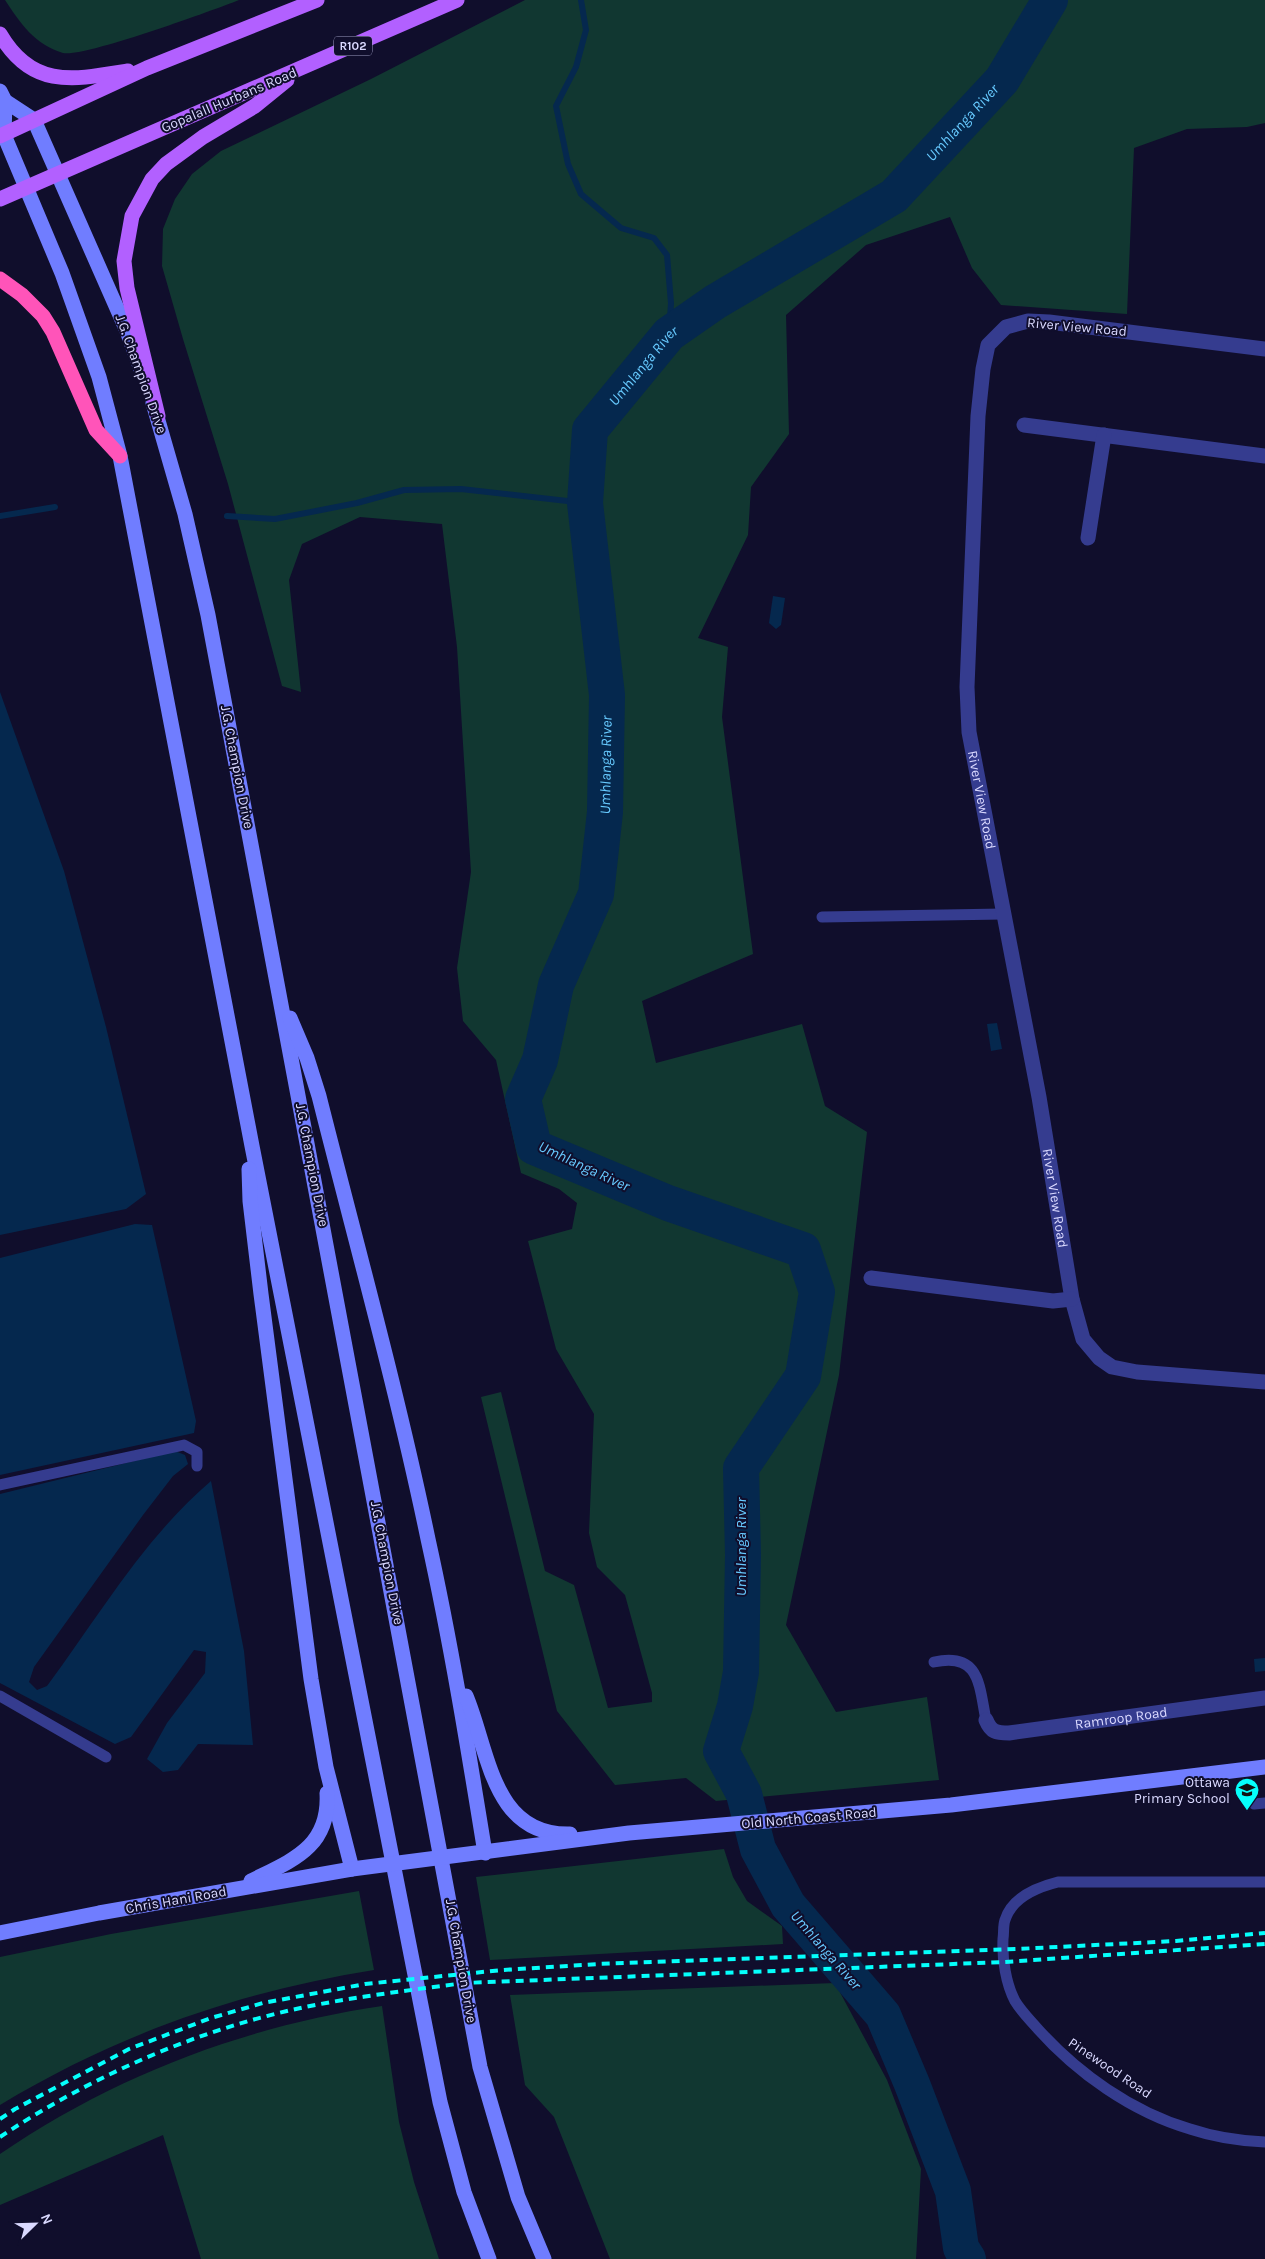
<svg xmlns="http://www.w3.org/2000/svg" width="1265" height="2259" viewBox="0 0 1265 2259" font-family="Karla,sans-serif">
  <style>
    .green { fill: #113731 }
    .water { fill: #05284e }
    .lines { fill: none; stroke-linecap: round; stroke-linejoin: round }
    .stream { stroke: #05284e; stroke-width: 6 }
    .river { stroke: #05284e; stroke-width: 36 }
    .lane { stroke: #353c8f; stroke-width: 11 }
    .street { stroke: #353c8f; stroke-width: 15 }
    .secondary { stroke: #707dff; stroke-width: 15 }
    .primary { stroke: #b260ff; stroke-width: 15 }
    .highway { stroke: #ff54b9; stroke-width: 15 }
    .rail { stroke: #05fffc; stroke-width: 4; stroke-dasharray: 8 6; stroke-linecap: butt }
    .labels { text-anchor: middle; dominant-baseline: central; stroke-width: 4; stroke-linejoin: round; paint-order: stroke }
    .shield { fill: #100e2c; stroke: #9d9cc0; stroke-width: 1 }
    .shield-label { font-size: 12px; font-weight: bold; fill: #dad9ff }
    .street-label { font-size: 14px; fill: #dad9ff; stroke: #100e2c }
    .poi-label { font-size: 14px; fill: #dad9ff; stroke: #100e2c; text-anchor: end }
    .water-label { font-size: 15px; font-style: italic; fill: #67caff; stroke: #100e2c }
  </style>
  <rect width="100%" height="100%" fill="#100e2c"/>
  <g class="green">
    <path d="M 5,0 L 239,0 C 214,10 82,58 63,53 C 35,45 20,23 5,0 Z"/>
    <polygon points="525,0 1265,0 1265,123 1247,127 1187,129 1134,148 1127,314 1001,305 972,268 950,217 866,245 786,315 789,434 751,487 748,535 698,638 728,647 722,717 753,954 642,1001 656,1063 802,1024 825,1106 867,1132 839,1375 786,1625 836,1712 927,1697 939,1780 716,1801 686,1778 615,1785 557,1711 481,1397 501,1392 545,1571 574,1585 608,1708 652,1702 652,1693 625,1595 597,1567 589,1533 594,1414 556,1349 528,1241 572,1229 577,1203 559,1189 521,1173 496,1060 463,1021 457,968 471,872 457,647 442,524 360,517 302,544 289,580 301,692 282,686 228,484 183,339 162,266 163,229 175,199 192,174 221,151 371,79"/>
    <polygon points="724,1849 733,1877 747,1901 782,1926 783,1944 490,1960 476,1877"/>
    <path d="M 359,1891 L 374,1970 C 238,1992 118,2034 0,2105 L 0,1957 L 111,1934 Z"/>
    <polygon points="835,1983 887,2080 921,2169 916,2259 610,2259 554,2117 525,2085 510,1995"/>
    <path d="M 382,2006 L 399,2122 L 414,2182 L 439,2259 L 201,2259 L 163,2135 L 0,2205 L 0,2154 C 114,2076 245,2026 382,2006 Z"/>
  </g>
  <g class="water">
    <polygon points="773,596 785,598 781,625 776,629 769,623"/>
    <polygon points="0,692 64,871 106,1027 146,1194 126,1209 0,1235"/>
    <polygon points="997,1023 1002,1049 991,1051 987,1024"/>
    <polygon points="135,1224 152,1225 196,1421 194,1433 0,1475 0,1258"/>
    <path d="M 175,1451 L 185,1455 L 188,1464 L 173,1476 L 143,1515 L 34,1667 L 29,1682 L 37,1690 L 47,1686 C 99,1616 144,1538 211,1481 L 244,1651 L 253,1745 L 198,1744 L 178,1770 L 163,1772 L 147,1759 L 167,1723 L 205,1673 L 206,1652 L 194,1650 L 131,1737 L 115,1744 L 0,1683 L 0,1494 Z"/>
    <polygon points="1265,1658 1265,1671 1255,1672 1254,1659"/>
  </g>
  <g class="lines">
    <g class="stream">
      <polyline points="581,0 586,30 576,67 556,106 568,164 581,194 621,228 654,238 667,255 671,303 669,334"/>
      <polyline points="0,516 55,507"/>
      <polyline points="227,516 275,519 357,503 404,490 461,489 585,503"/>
    </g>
    <path class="river" id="s1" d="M 968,2259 L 961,2248 L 953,2191 L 912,2084 L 883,2015 L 788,1905 L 758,1849 L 744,1794 L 721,1751 L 735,1706 L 741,1672 L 743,1555 L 741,1468 L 803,1376 L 817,1292 L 803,1250 L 668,1203 L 534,1147 L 523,1099 L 540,1060 L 556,985 L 596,894 L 605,812 L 607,695 L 585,503 L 590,430 L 669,334 L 715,302 L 894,196 L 1002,80 L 1050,0"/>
    <g class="lane">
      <polyline points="822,917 1003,914"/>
      <polyline points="0,1485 184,1445 197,1452 197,1466"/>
      <path d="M 934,1662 C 980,1652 979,1685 986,1720"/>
      <polyline points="0,1696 106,1757"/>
      <polyline points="1254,1804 1265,1803"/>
      <path d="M 1265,1882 L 1058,1882 C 1038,1887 1012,1897 1005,1920 C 1003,1925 1004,1933 1003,1939 C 1002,1959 1006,1984 1015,2001 C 1021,2011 1030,2020 1037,2028 C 1077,2073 1132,2112 1190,2129 C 1214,2137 1240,2141 1265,2142"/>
    </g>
    <g class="street">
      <path id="s2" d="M 1265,349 L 1049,322 L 1028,321 L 1006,327 L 988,345 L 983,369 L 978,416 L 967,687 L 969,732 L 1039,1097 L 1072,1299 L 1083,1339 L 1099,1358 L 1112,1367 L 1137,1372 L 1265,1382"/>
      <polyline points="1024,425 1265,456"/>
      <polyline points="1088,538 1104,435"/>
      <polyline points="871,1278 1053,1301 1072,1299"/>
      <path id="s3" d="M 986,1720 C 991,1732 996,1733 1009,1733 L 1265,1698"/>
    </g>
    <g class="secondary">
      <polyline points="0,91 5,101 34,120 127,331 142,372"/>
      <polyline points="5,101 4,135 62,273 99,377 120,456 252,1146 440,2102 464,2192 489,2259"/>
      <polyline points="153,403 185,514 208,615 480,2067 518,2197 544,2259"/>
      <path d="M 290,1018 L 307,1058 L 319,1096 C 356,1243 397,1390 428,1539 C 451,1643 468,1748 485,1853"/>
      <polyline points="249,1169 250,1201 261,1294 311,1679 326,1767 352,1869"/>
      <path d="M 466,1696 C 489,1751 492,1836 570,1834"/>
      <path d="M 251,1881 C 293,1860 330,1847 327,1793"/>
      <polyline points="0,1933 99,1913 352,1869 629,1833 951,1805 1265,1767"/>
    </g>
    <g class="primary">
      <path d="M 0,34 C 32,89 73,80 128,71"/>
      <polyline points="0,136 147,68 317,0"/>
      <polyline points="0,199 457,0"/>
      <polyline points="158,416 127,288 124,261 132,216 152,179 166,164 203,137 255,106 287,80"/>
    </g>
    <polyline class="highway" points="0,279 22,295 43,316 53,332 96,430 120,456"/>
    <g class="rail">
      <polyline points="0,2119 15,2109 129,2049 211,2018 263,2003 365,1984 502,1970 598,1964 1017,1949 1176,1941 1265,1933"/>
      <path d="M 0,2137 C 93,2075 201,2028 310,2006 C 361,1996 412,1990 464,1983 L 1005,1962 L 1265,1944"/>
    </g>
  </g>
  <defs>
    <symbol id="school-pin" viewBox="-11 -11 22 30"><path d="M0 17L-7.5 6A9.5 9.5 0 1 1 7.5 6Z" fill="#05fffc" stroke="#100e2c"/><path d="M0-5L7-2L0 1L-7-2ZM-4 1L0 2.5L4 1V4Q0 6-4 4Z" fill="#111"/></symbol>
  </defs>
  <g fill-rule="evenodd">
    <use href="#school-pin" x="1233" y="1776" width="28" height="38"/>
  </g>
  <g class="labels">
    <rect class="shield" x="334" y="36.5" width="38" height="19" rx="4"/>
    <g class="shield-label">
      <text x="353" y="46">R102</text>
    </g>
    <g class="street-label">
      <text transform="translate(229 100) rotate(-23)">Gopalall Hurbans Road</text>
      <text transform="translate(1077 327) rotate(5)">River View Road</text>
      <text transform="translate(141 374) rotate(70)">J.G. Champion Drive</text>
      <text transform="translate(237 767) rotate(79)">J.G. Champion Drive</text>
      <text stroke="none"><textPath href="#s2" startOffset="744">River View Road</textPath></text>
      <text transform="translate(312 1165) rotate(79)">J.G. Champion Drive</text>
      <text stroke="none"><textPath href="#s2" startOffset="1149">River View Road</textPath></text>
      <text transform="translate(387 1563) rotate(79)">J.G. Champion Drive</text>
      <text stroke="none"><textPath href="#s3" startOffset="142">Ramroop Road</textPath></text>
      <text transform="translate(809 1818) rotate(-5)">Old North Coast Road</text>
      <text transform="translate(176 1900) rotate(-10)">Chris Hani Road</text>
      <text transform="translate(461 1961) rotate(80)">J.G. Champion Drive</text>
      <text transform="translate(1110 2068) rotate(34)">Pinewood Road</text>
    </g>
    <g class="poi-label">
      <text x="1230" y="1782">Ottawa<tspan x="1230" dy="16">Primary School</tspan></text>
    </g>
    <g class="water-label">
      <text stroke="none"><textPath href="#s1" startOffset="2611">Umhlanga River</textPath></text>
      <text stroke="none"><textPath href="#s1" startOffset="2206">Umhlanga River</textPath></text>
      <text stroke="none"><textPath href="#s1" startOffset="1786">Umhlanga River</textPath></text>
      <text transform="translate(584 1166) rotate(25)">Umhlanga River</text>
      <text transform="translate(741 1547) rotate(-90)">Umhlanga River</text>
      <text transform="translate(826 1950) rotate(49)">Umhlanga River</text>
    </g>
  </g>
  <g transform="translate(35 2224) rotate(67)" stroke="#100e2c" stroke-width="4" paint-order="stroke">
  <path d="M0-4L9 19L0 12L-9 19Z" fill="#dad9ff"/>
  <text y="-8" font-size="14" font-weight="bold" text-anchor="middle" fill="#dad9ff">N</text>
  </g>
</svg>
